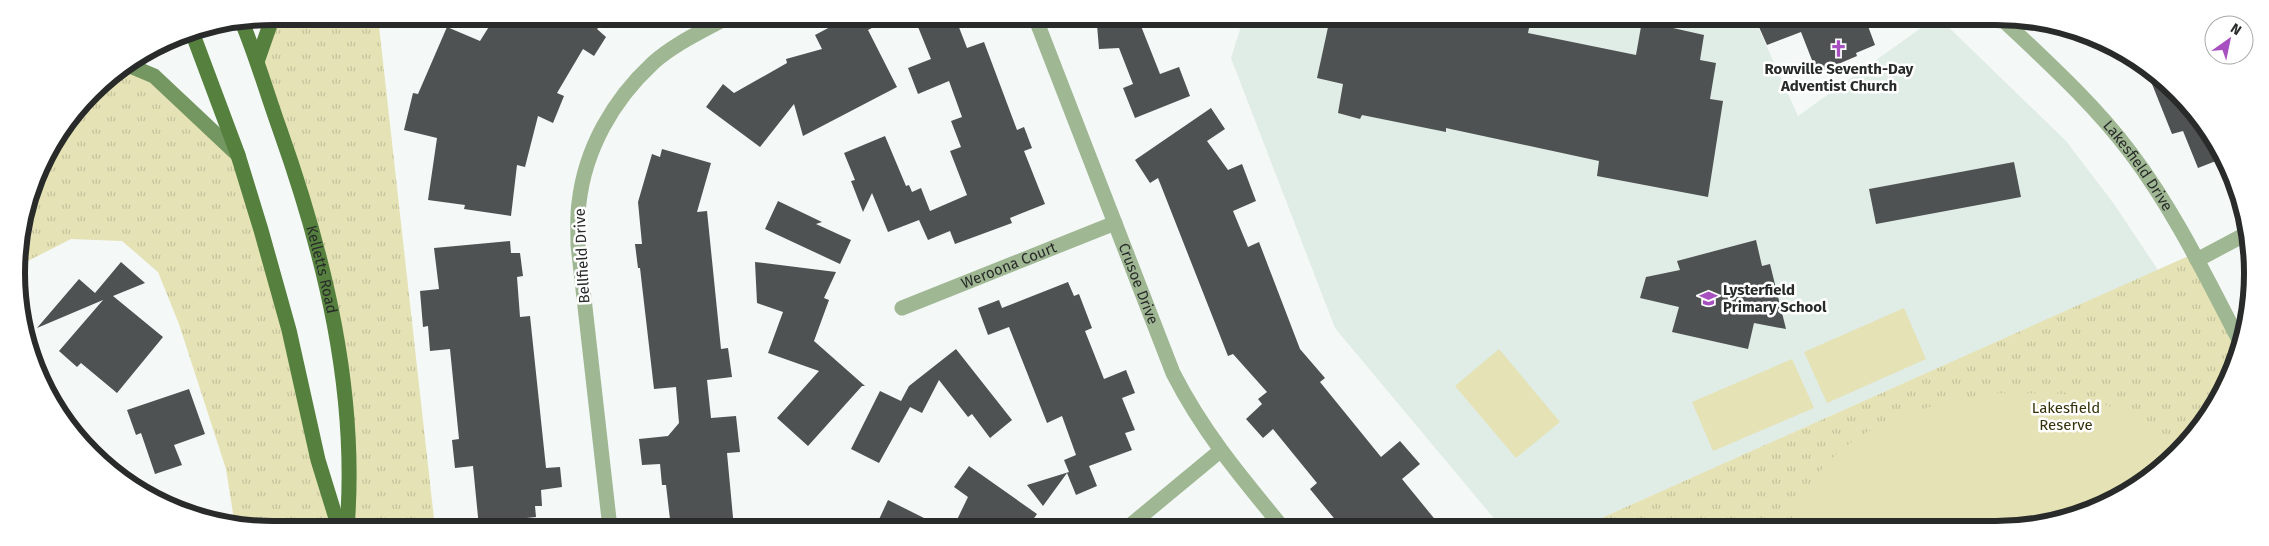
<svg xmlns="http://www.w3.org/2000/svg" width="2269" height="546" viewBox="0 0 2269 546" font-family="'Fira Sans',sans-serif">
  <style>
    .built { fill: #e0ece6 }
    .grass { fill: url(#grass-tufts) }
    .garden { fill: #e5e2b5 }
    .building { fill: #4f5252 }
    .lines { fill: none; stroke-linecap: round; stroke-linejoin: round }
    .street { stroke: #9fb793; stroke-width: 15 }
    .secondary { stroke: #749762; stroke-width: 15 }
    .primary { stroke: #55803e; stroke-width: 15 }
    .labels { text-anchor: middle; dominant-baseline: central; stroke-width: 5; stroke-linejoin: round; paint-order: stroke }
    .poi-label { font-size: 15px; font-weight: bold; fill: #292b2a; stroke: #fff }
    .street-label { font-size: 15px; fill: #292b2a; stroke: #fff }
    .park-label { font-size: 15px; fill: #34320a; stroke: #fff }
    .rim { fill: none; stroke: #292b2a; stroke-width: 6 }
  </style>
  <defs>
    <pattern id="grass-tufts" width="24" height="20" patternUnits="userSpaceOnUse" patternTransform="scale(1.25)"><rect width="24" height="20" fill="#e5e2b5"/><path d="M3 7l-1-3M5 7V3M7 7l1-3M15 17l-1-3M17 17v-4M19 17l1-3" fill="none" stroke="#c4c29c"/></pattern>
  </defs>
  <rect width="100%" height="100%" fill="#f4f8f6"/>
  <polygon class="built" points="1244,17 1754,18 1798,116 1935,18 1939,18 2066,141 2114,204 2158,270 1579,528 1502,528 1335,328 1231,58"/>
  <g class="grass">
    <polygon points="273,16 394,16 379,26 435,528 347,528 335,330 258,59"/>
    <polygon points="128,65 154,76 238,155 339,528 235,526 226,469 179,324 158,272 122,241 71,239 18,266 17,256 43,159 104,80"/>
    <polygon points="2193,254 2240,342 2226,387 2177,455 2109,503 2029,528 1579,528"/>
  </g>
  <g class="garden">
    <polygon points="1904,308 1926,359 1827,403 1804,352"/>
    <polygon points="1499,349 1560,422 1516,458 1455,386"/>
    <polygon points="1792,359 1814,408 1713,451 1692,402"/>
    <path d="M 1994,393 C 2012,394 2030,393 2048,393 C 2099,394 2143,419 2178,454 L 2109,503 L 2029,528 L 1791,528 C 1817,434 1909,407 1994,393 Z"/>
  </g>
  <g class="building">
    <polygon points="495,17 609,17 597,29 606,37 594,56 583,49 557,93 564,96 553,123 538,116 525,167 517,165 511,216 464,209 465,205 428,200 437,138 404,130 413,93 418,94 447,27 480,41"/>
    <polygon points="849,17 893,17 868,30 897,87 803,136 794,104 760,147 706,107 723,84 734,93 787,63 786,59 822,49 815,35"/>
    <polygon points="914,17 955,17 967,48 984,42 1017,130 1024,127 1032,148 1024,151 1045,204 1010,218 1012,223 955,244 950,231 928,240 919,220 888,232 872,193 863,212 851,181 855,180 844,153 885,136 906,186 909,185 912,192 921,188 930,211 967,195 950,151 961,147 951,121 962,117 949,81 918,94 908,68 931,59"/>
    <polygon points="1330,18 1450,18 1481,24 1483,18 1531,18 1528,33 1636,55 1642,21 1704,35 1700,60 1716,63 1710,99 1723,101 1708,197 1597,176 1599,161 1446,128 1446,132 1362,115 1360,119 1338,113 1343,84 1317,78"/>
    <polygon points="1755,18 1865,18 1875,45 1856,53 1857,56 1817,73 1801,32 1767,45"/>
    <polygon points="1139,21 1160,74 1179,67 1190,96 1135,118 1123,88 1133,84 1119,48 1099,49 1097,25"/>
    <polygon points="2146,69 2200,117 2221,159 2198,168 2183,131 2172,134"/>
    <polygon points="1211,108 1225,129 1207,141 1228,170 1242,164 1256,201 1233,211 1248,247 1259,242 1300,349 1325,378 1320,382 1381,457 1400,441 1420,464 1402,479 1442,528 1342,528 1310,489 1317,483 1273,429 1263,438 1246,419 1262,404 1258,399 1267,392 1233,354 1228,356 1158,178 1150,183 1135,160"/>
    <polygon points="662,149 711,163 697,212 707,211 721,349 728,348 732,377 707,380 711,418 736,416 740,452 727,453 734,528 671,528 666,485 662,485 660,464 642,465 639,439 668,436 679,423 676,387 654,389 640,268 638,268 635,244 642,244 638,202 652,154 660,157"/>
    <polygon points="2014,162 2021,197 1876,224 1869,189"/>
    <polygon points="778,201 822,222 816,224 851,240 840,264 765,229"/>
    <polygon points="1756,240 1762,266 1770,264 1786,329 1754,323 1748,349 1672,332 1679,307 1640,298 1646,277 1680,270 1677,261"/>
    <polygon points="510,241 511,253 520,253 523,276 517,277 520,317 530,316 546,468 560,467 562,487 541,490 542,506 535,506 536,517 499,521 500,525 479,527 473,466 455,468 452,440 459,439 450,349 430,351 428,326 423,327 420,291 439,289 434,248"/>
    <polygon points="121,262 145,283 113,296 163,337 117,393 81,363 77,367 59,351 103,300 37,328 79,279 95,293"/>
    <polygon points="755,262 836,272 824,298 829,300 814,341 865,386 862,386 808,446 777,418 819,371 768,353 783,312 757,303"/>
    <polygon points="1068,282 1074,296 1079,294 1092,328 1085,331 1104,379 1126,370 1135,393 1122,398 1135,430 1125,433 1132,450 1089,466 1097,486 1076,495 1067,473 1043,506 1027,485 1069,472 1064,460 1076,455 1062,416 1047,423 1009,327 988,335 978,308 999,300 1002,308"/>
    <polygon points="956,349 1012,420 990,438 972,414 968,417 939,380 922,413 910,407 879,463 851,449 880,391 901,401 909,386"/>
    <polygon points="189,389 205,434 174,445 182,465 155,474 141,433 136,435 127,410"/>
    <polygon points="969,466 1037,514 1027,528 953,528 968,497 954,487"/>
    <polygon points="888,500 944,528 875,528"/>
  </g>
  <g class="lines">
    <g class="street">
      <path id="s1" d="M 1035,17 L 1173,373 C 1203,432 1241,477 1283,528"/>
      <path id="s2" d="M 2001,18 C 2046,61 2092,102 2130,152 C 2174,210 2206,277 2240,342"/>
      <polyline points="2197,260 2246,234"/>
      <path id="s3" d="M 902,308 L 1115,223"/>
      <path d="M 610,528 L 578,245 C 578,231 577,216 579,203 C 585,149 613,100 653,63 C 674,44 703,31 728,17"/>
      <polyline points="1127,528 1220,451"/>
    </g>
    <polyline class="secondary" points="128,65 154,76 238,155"/>
    <g class="primary">
      <path id="s4" d="M 242,22 C 257,58 267,94 280,130 C 325,257 358,392 347,528"/>
      <polyline points="192,32 238,155 261,230 289,330 318,460 339,528"/>
      <polyline points="258,59 273,16"/>
    </g>
  </g>
  <defs>
    <symbol id="church-bare" viewBox="-9 -9 18 18"><path d="M-1.2-6h2.4v3.5h3.3v2.4h-3.3V6h-2.4V-.1h-3.3v-2.4h3.3Z" fill="#a651bf" stroke="#fff" stroke-width="2.5" paint-order="stroke"/></symbol>
    <symbol id="school-bare" viewBox="-9 -9 18 18"><path d="M0-5L7-2L0 1L-7-2ZM-4 1L0 2.5L4 1V4Q0 6-4 4Z" fill="#a651bf" stroke="#fff" stroke-width="2.5" paint-order="stroke"/></symbol>
  </defs>
  <g fill-rule="evenodd">
    <use href="#church-bare" x="1826" y="36" width="25" height="25"/>
    <use href="#school-bare" x="1696" y="286" width="25" height="25"/>
  </g>
  <g class="labels">
    <g class="poi-label">
      <text x="1839" y="69">Rowville Seventh-Day<tspan x="1839" dy="17">Adventist Church</tspan></text>
      <text x="1723" y="290" text-anchor="start">Lysterfield<tspan x="1723" dy="17">Primary School</tspan></text>
    </g>
    <g class="street-label">
      <text stroke="none"><textPath href="#s2" startOffset="202">Lakesfield Drive</textPath></text>
      <text transform="translate(582 256) rotate(-93)">Bellfield Drive</text>
      <text stroke="none"><textPath href="#s3" startOffset="115">Weroona Court</textPath></text>
      <text stroke="none"><textPath href="#s4" startOffset="260">Kelletts Road</textPath></text>
      <text stroke="none"><textPath href="#s1" startOffset="286">Crusoe Drive</textPath></text>
    </g>
    <g class="park-label">
      <text x="2066" y="408">Lakesfield<tspan x="2066" dy="17">Reserve</tspan></text>
    </g>
  </g>
  <path d="M0 0H2269V546H0ZM273 25H1996A248 248 0 0 1 2244 273V273A248 248 0 0 1 1996 521H273A248 248 0 0 1 25 273V273A248 248 0 0 1 273 25Z" fill="#fff" fill-rule="evenodd"/>
  <path class="rim" d="M273 25H1996A248 248 0 0 1 2244 273V273A248 248 0 0 1 1996 521H273A248 248 0 0 1 25 273V273A248 248 0 0 1 273 25Z"/>
  <g transform="translate(2229 40) rotate(33)"><circle r="24" fill="#ffffff" stroke="#a9aaaa"/>
  <path d="M0-4L9 19L0 12L-9 19Z" fill="#a651bf"/>
  <text y="-8" font-size="14" font-weight="bold" text-anchor="middle" fill="#292b2a">N</text>
  </g>
</svg>
